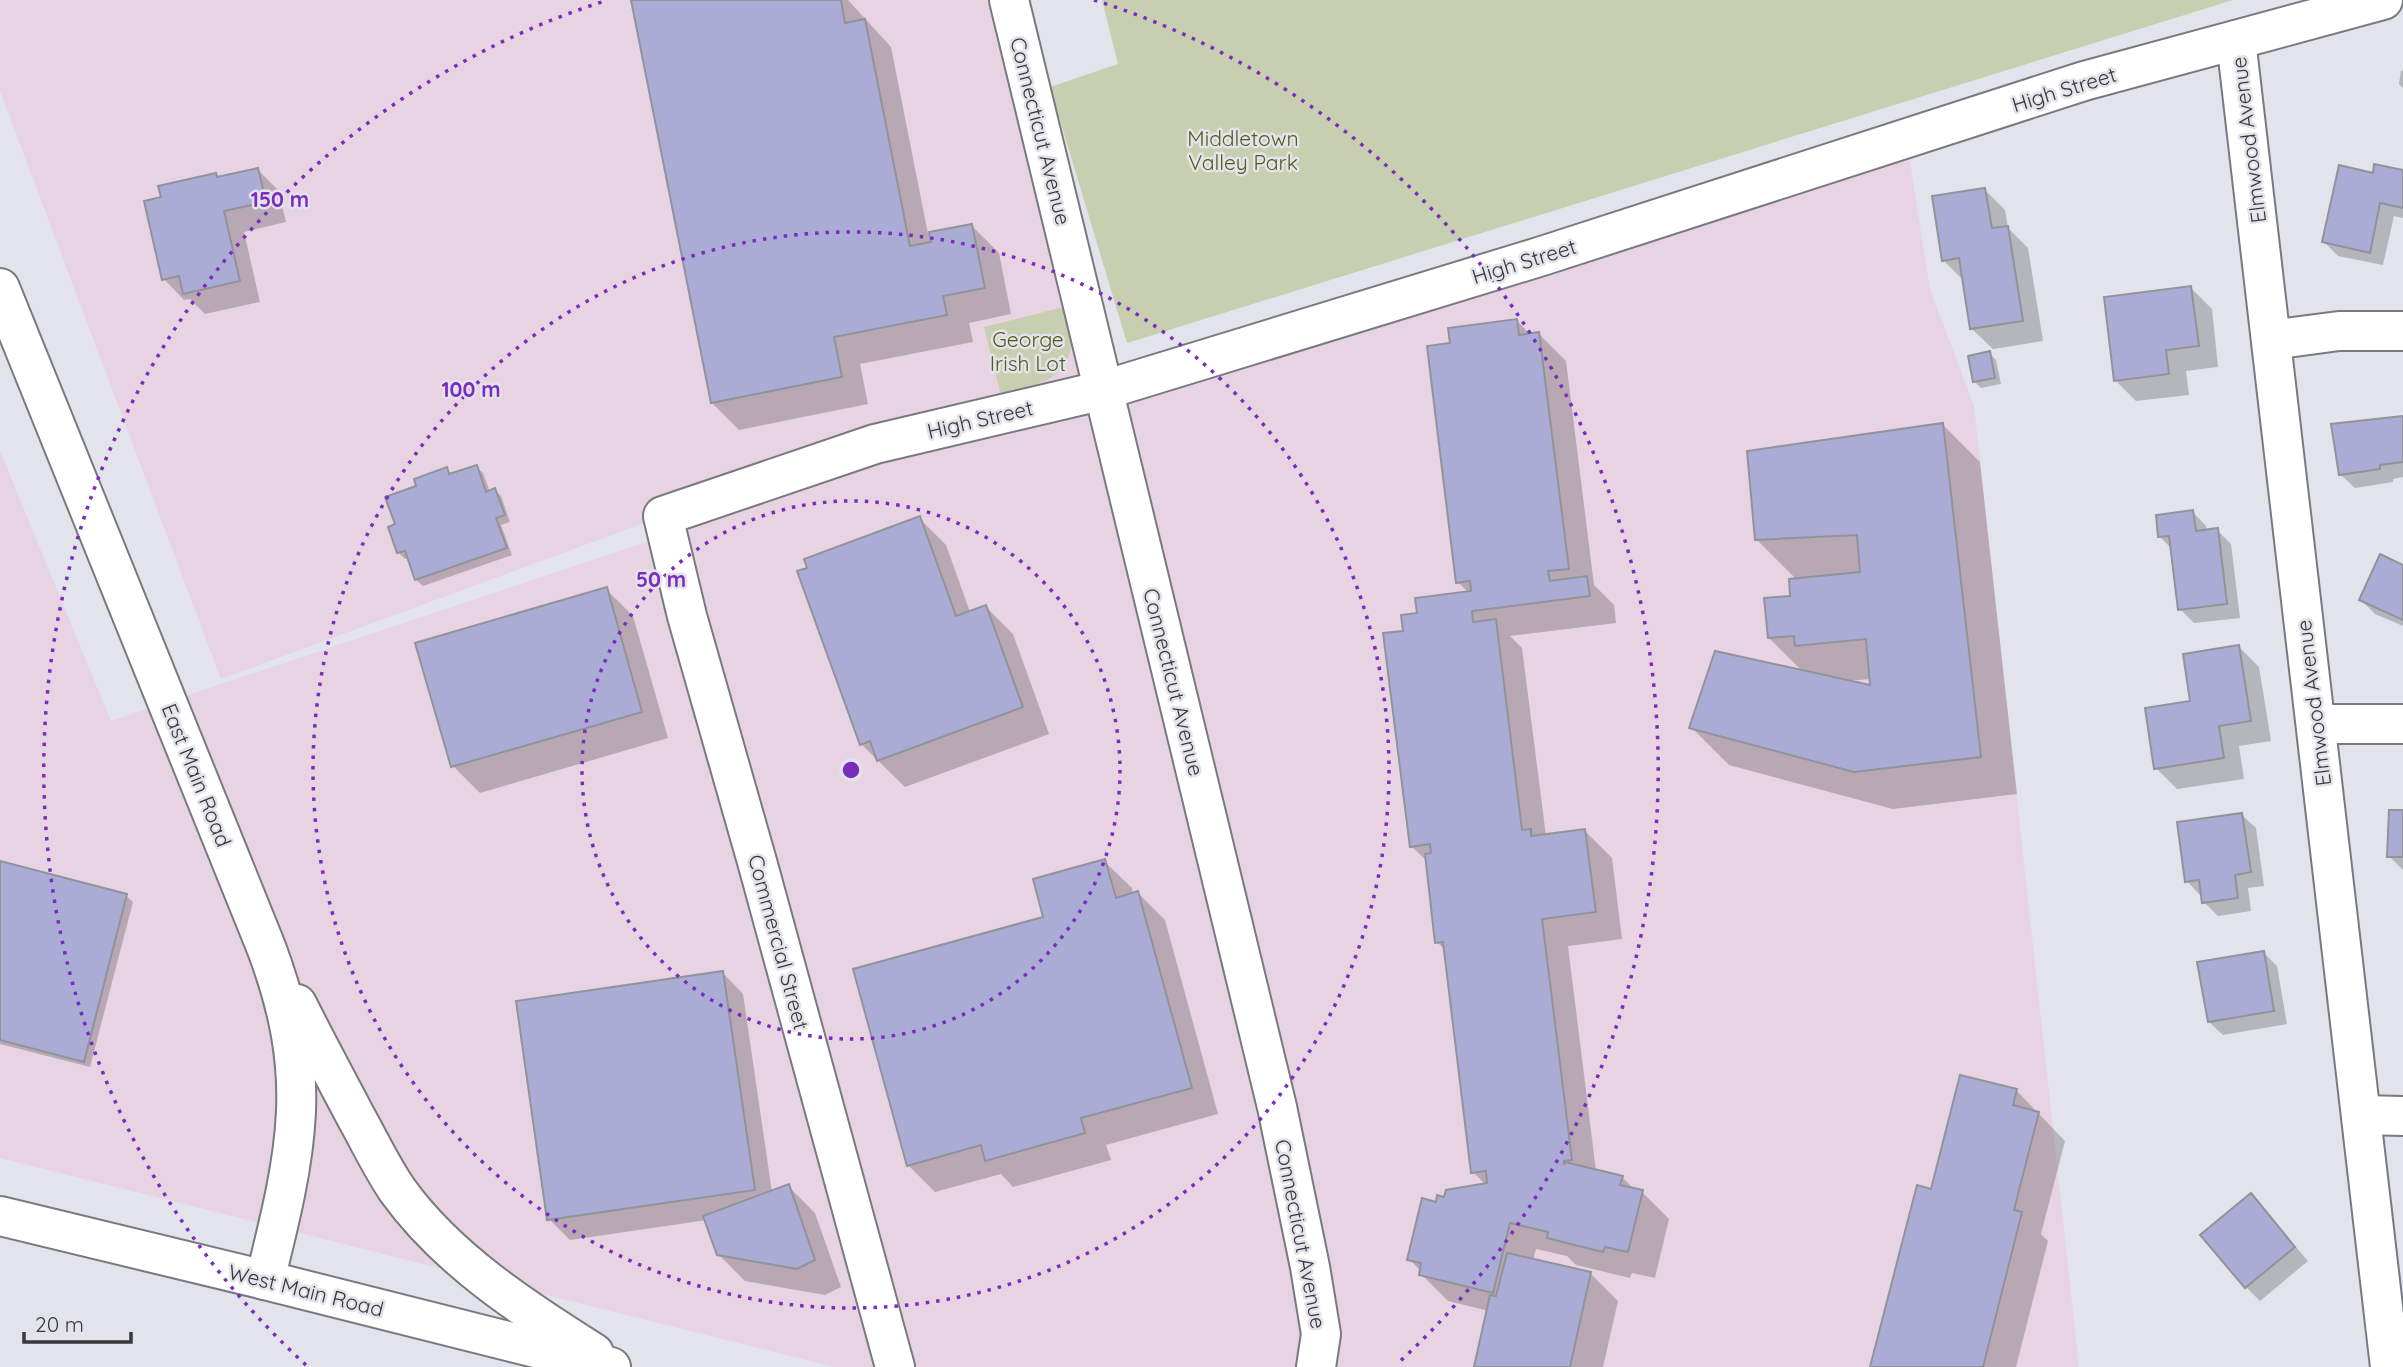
<svg xmlns="http://www.w3.org/2000/svg" width="2403" height="1367" viewBox="0 0 2403 1367" font-family="Quicksand,sans-serif">
  <style>
    .commercial { fill: #e7d3e2 }
    .green { fill: #c8ceb0 }
    .shadow { fill: #0003; fill-rule: evenodd }
    .building { fill: #abacd5; stroke: #92939a; stroke-width: 2 }
    .lines { fill: none; stroke-linecap: round; stroke-linejoin: round }
    .minor-casing { stroke: #797a81; stroke-width: 42 }
    .major-casing { stroke: #797a81; stroke-width: 42 }
    .minor { stroke: #fff; stroke-width: 38 }
    .major { stroke: #fff; stroke-width: 38 }
    .ring { fill: none; stroke: #7b2cbf; stroke-width: 3.5; stroke-dasharray: 3.5 7 }
    .labels { text-anchor: middle; dominant-baseline: central; stroke-width: 5; stroke-linejoin: round; paint-order: stroke }
    .street-label { font-size: 21px; fill: #38383b; stroke: #e3e3eb }
    .park-label { font-size: 21px; fill: #535b19; stroke: #e3e3eb }
    .centre { fill: #7b2cbf; stroke: #e3e3eb; stroke-width: 3.5 }
    .ring-label { font-size: 21px; text-anchor: middle; font-weight: bold; fill: #7b2cbf; stroke: #e3e3eb; stroke-width: 5; stroke-linejoin: round; paint-order: stroke }
  </style>
  <rect width="100%" height="100%" fill="#e3e3eb"/>
  <g class="commercial">
    <polygon points="0,0 1009,0 1104,390 663,516 221,679 0,91"/>
    <polygon points="1908,150 1930,289 1974,406 2079,1367 835,1367 0,1158 0,451 111,721 892,460"/>
  </g>
  <g class="green">
    <polygon points="1102,0 2233,0 1127,343 1050,87 1118,64"/>
    <path d="M 1064,307 C 1067,317 1071,329 1071,339 C 1073,379 1032,387 1001,395 L 984,327 Z"/>
  </g>
  <g class="shadow">
    <polygon points="633,0 848,0 891,47 928,234 972,226 999,253 1011,314 969,323 973,342 860,364 868,404 739,430 712,403"/>
    <polygon points="2401,70 2403,71 2403,88 2399,84"/>
    <polygon points="258,170 278,190 286,222 244,232 260,302 205,314 190,299 184,300 164,279 163,199 215,175 219,178"/>
    <polygon points="2403,172 2403,218 2394,216 2383,265 2338,256 2324,242 2374,175"/>
    <polygon points="1985,190 2005,210 2008,228 2028,248 2043,341 1993,349 1972,329 1964,281 1943,260"/>
    <polygon points="2191,288 2212,309 2218,367 2186,371 2189,395 2136,401 2115,380"/>
    <polygon points="1516,320 1531,335 1539,334 1566,361 1594,585 1614,605 1616,623 1510,636 1522,648 1546,836 1585,831 1612,858 1622,939 1568,946 1596,1171 1622,1177 1635,1190 1642,1192 1669,1219 1655,1278 1632,1273 1630,1278 1576,1265 1567,1256 1536,1249 1533,1261 1591,1274 1618,1301 1603,1367 1476,1367 1489,1311 1448,1301 1421,1274 1421,1271 1409,1259 1437,1204 1486,1185 1473,1172 1445,950 1437,942 1428,862 1411,846 1405,632 1419,614 1469,593 1458,582 1452,345"/>
    <polygon points="1989,353 1996,360 2001,384 1981,388 1975,382"/>
    <polygon points="2403,418 2403,477 2393,479 2393,482 2355,488 2341,475"/>
    <path d="M 1943,425 L 1980,462 L 2017,794 L 1893,809 L 1729,765 L 1691,727 L 1804,673 L 1769,638 L 1792,597 L 1797,580 L 1756,539 ZM 1871,679 L 1872,687 L 1847,681 Z"/>
    <polygon points="476,467 483,473 490,492 495,490 501,496 510,522 501,525 512,555 423,586 416,580 409,558 405,559 399,553 390,528 397,525 418,487 447,469 453,475"/>
    <polygon points="2193,512 2206,526 2207,531 2217,530 2231,544 2240,618 2194,623 2180,609 2173,550 2160,537"/>
    <polygon points="919,518 946,545 970,612 986,607 1013,634 1049,734 905,787 861,744"/>
    <polygon points="2403,567 2403,626 2375,614 2361,600"/>
    <polygon points="606,589 633,616 668,738 480,793 453,766"/>
    <polygon points="2239,647 2259,667 2271,741 2239,746 2244,779 2177,789 2156,768 2192,703"/>
    <polygon points="2403,812 2403,870 2389,856"/>
    <polygon points="2242,815 2256,828 2264,886 2248,888 2251,911 2218,916 2204,902 2203,895 2200,895 2187,881"/>
    <polygon points="1104,861 1132,888 1133,895 1138,893 1165,920 1218,1114 1106,1145 1111,1160 1013,1187 1001,1174 935,1192 908,1165 1046,919"/>
    <polygon points="0,863 126,896 133,902 90,1067 0,1044"/>
    <polygon points="2263,952 2277,966 2287,1024 2223,1035 2209,1022"/>
    <polygon points="723,973 743,994 772,1192 788,1186 815,1213 841,1287 825,1295 745,1281 718,1254 707,1220 570,1240 549,1219"/>
    <polygon points="2016,1090 2065,1141 2041,1234 2048,1241 2016,1367 1872,1367 1932,1191"/>
    <polygon points="2251,1195 2308,1261 2260,1301 2246,1287"/>
  </g>
  <g class="building">
    <polygon points="631,0 841,0 845,23 865,19 910,246 931,242 929,232 972,224 985,288 943,296 947,315 834,337 842,377 711,403"/>
    <polygon points="2374,164 2403,170 2403,208 2380,203 2370,253 2322,242 2339,165 2373,173"/>
    <polygon points="258,168 266,202 224,211 240,281 183,294 179,276 162,280 144,201 161,197 158,186 216,173 217,177"/>
    <polygon points="1985,188 1992,228 2008,226 2023,321 1970,329 1959,258 1942,261 1932,196"/>
    <polygon points="2191,286 2199,346 2166,350 2169,374 2114,381 2104,297"/>
    <polygon points="1517,319 1519,335 1539,332 1569,569 1548,571 1550,581 1587,576 1590,596 1472,611 1473,622 1496,619 1522,830 1531,829 1531,836 1585,829 1596,912 1542,919 1572,1160 1564,1161 1564,1165 1565,1162 1623,1176 1620,1185 1643,1190 1628,1252 1605,1247 1603,1252 1547,1238 1548,1232 1510,1223 1493,1293 1419,1275 1421,1263 1407,1260 1422,1198 1436,1202 1437,1195 1444,1197 1446,1190 1487,1183 1486,1171 1471,1173 1443,942 1435,943 1425,854 1431,853 1430,844 1410,847 1383,633 1403,631 1401,615 1417,613 1415,598 1471,591 1470,581 1456,583 1427,346 1450,343 1448,328"/>
    <polygon points="1990,351 1995,378 1973,382 1968,356"/>
    <polygon points="2403,416 2403,462 2380,465 2380,469 2339,475 2331,424"/>
    <polygon points="1943,423 1981,757 1854,772 1689,728 1715,651 1870,685 1866,639 1795,646 1794,636 1768,638 1764,598 1790,596 1789,579 1860,572 1857,535 1755,540 1747,451"/>
    <polygon points="477,465 486,492 495,488 505,515 496,518 507,548 415,580 405,551 397,553 388,527 395,524 385,497 416,486 414,479 447,467 449,474"/>
    <polygon points="2193,510 2196,531 2218,528 2227,604 2178,610 2169,536 2158,537 2156,515"/>
    <polygon points="920,516 956,616 986,605 1023,707 877,761 870,741 860,745 797,571 807,568 804,559"/>
    <polygon points="2380,554 2403,565 2403,620 2359,600"/>
    <polygon points="607,587 642,712 451,767 415,643"/>
    <polygon points="2239,645 2251,721 2219,726 2224,758 2154,769 2145,708 2190,701 2183,654"/>
    <polygon points="2389,810 2403,810 2403,857 2387,857"/>
    <polygon points="2242,813 2251,872 2235,875 2238,898 2202,903 2199,880 2185,882 2177,822"/>
    <polygon points="1105,859 1116,898 1138,891 1192,1088 1081,1118 1085,1133 985,1161 981,1145 907,1166 853,969 1043,917 1033,879"/>
    <polygon points="0,861 127,894 84,1062 0,1040"/>
    <polygon points="2264,951 2274,1011 2208,1022 2197,962"/>
    <polygon points="723,971 755,1190 547,1220 516,1001"/>
    <polygon points="1960,1075 2017,1089 2013,1105 2039,1112 2014,1210 2022,1212 1983,1367 1870,1367 1917,1185 1931,1189"/>
    <polygon points="789,1184 815,1260 797,1269 717,1255 703,1216"/>
    <polygon points="2251,1193 2295,1247 2245,1288 2200,1235"/>
    <polygon points="1507,1253 1591,1272 1570,1367 1474,1367 1490,1295 1496,1296"/>
  </g>
  <g class="lines">
    <defs>
      <g id="minor">
        <polyline points="1009,0 1277,1107 1310,1267 1321,1334 1316,1367"/>
        <polyline points="2236,40 2390,1367"/>
        <polyline points="2271,340 2339,331 2403,331"/>
        <polyline points="2316,724 2403,724"/>
        <polyline points="2361,1115 2403,1116"/>
        <polyline points="895,1367 758,865 687,616 663,516 875,444 1104,390 1542,256 2084,81 2383,0"/>
      </g>
      <g id="major">
        <path d="M 0,288 L 266,947 C 315,1076 297,1151 265,1280"/>
        <path d="M 297,1004 C 316,1042 336,1079 356,1117 C 370,1142 382,1168 398,1191 C 447,1259 524,1309 594,1353"/>
        <polyline points="0,1216 265,1280 611,1367"/>
      </g>
    </defs>
    <use href="#minor" class="minor-casing"/>
    <use href="#major" class="major-casing"/>
    <use href="#minor" class="minor"/>
    <use href="#major" class="major"/>
  </g>
  <g class="ring">
    <circle cx="851" cy="770" r="269"/>
    <circle cx="851" cy="770" r="538"/>
    <path d="M306 1365A807 807 0 0 1 608 0M1094 0A807 807 0 0 1 1396 1365"/>
  </g>
  <g class="labels">
    <g class="street-label">
      <text transform="translate(2064 89) rotate(-17)">High Street</text>
      <text transform="translate(1041 131) rotate(76)">Connecticut Avenue</text>
      <text transform="translate(2248 140) rotate(-97)">Elmwood Avenue</text>
      <text transform="translate(1524 261) rotate(-17)">High Street</text>
      <text transform="translate(980 419) rotate(-13)">High Street</text>
      <text transform="translate(1174 682) rotate(76)">Connecticut Avenue</text>
      <text transform="translate(2313 703) rotate(-97)">Elmwood Avenue</text>
      <text transform="translate(197 775) rotate(68)">East Main Road</text>
      <text transform="translate(779 942) rotate(75)">Commercial Street</text>
      <text transform="translate(1301 1234) rotate(79)">Connecticut Avenue</text>
      <text transform="translate(306 1290) rotate(14)">West Main Road</text>
    </g>
    <g class="park-label">
      <text x="1243" y="138">Middletown<tspan x="1243" dy="24">Valley Park</tspan></text>
      <text x="1028" y="339">George<tspan x="1028" dy="24">Irish Lot</tspan></text>
    </g>
  </g>
  <circle cx="851" cy="770" r="10" class="centre"/>
  <g class="ring-label">
    <text x="280" y="207">150 m</text>
    <text x="471" y="397">100 m</text>
    <text x="661" y="587">50 m</text>
  </g>
  <path d="M24 1332v10h107v-10" fill="none" stroke="#38383b" stroke-width="3.5"/>
  <text x="35" y="1332" font-size="21" fill="#38383b" stroke="#e3e3eb" stroke-width="5" paint-order="stroke">20 m</text>
</svg>
